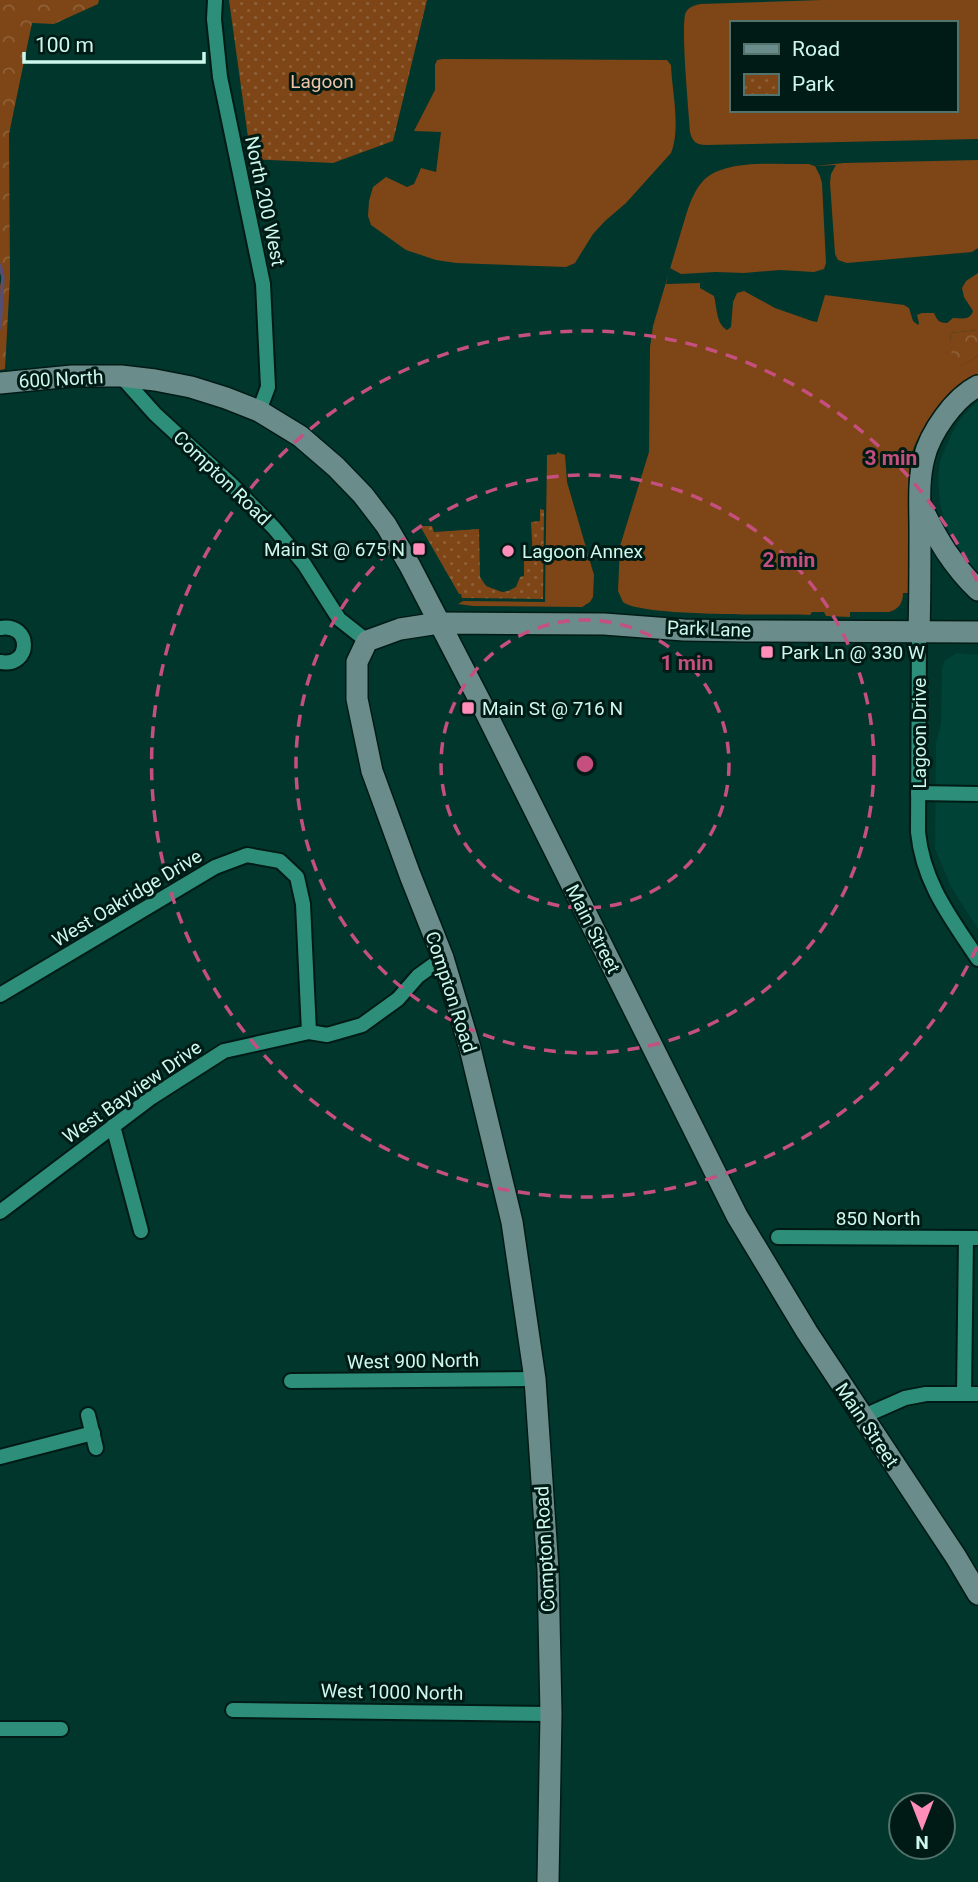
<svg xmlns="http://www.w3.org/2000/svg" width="978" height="1882" viewBox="0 0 978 1882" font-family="Roboto,sans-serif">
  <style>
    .built { fill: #014236 }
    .grass { fill: #7e4516; fill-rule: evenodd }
    .forest { fill: url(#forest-crowns) }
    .park { fill: url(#park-dots) }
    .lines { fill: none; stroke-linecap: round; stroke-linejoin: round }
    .stream { stroke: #544e75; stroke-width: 3.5 }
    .street-casing { stroke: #001b15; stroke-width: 18 }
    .secondary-casing { stroke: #001b15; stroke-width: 24 }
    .street { stroke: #2d8e7a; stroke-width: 14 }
    .secondary { stroke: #6a8c8b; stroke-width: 21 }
    .ring { fill: none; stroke: #c5507f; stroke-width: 3.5; stroke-dasharray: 12 9 }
    .poi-dot { fill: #ff8ebb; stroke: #001b15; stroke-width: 2.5 }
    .labels { text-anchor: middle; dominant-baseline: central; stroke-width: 6; stroke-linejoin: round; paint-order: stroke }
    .park-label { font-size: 19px; fill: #f0c4a7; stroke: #001b15 }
    .street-label { font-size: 19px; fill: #cdf8eb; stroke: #001b15 }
    .poi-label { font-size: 19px; fill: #cdf8eb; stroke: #001b15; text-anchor: start }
    .centre { fill: #c5507f; stroke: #001b15; stroke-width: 3.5 }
    .ring-label { font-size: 21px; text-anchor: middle; font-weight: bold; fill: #c5507f; stroke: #001b15; stroke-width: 6; stroke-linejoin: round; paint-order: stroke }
  </style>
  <defs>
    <pattern id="forest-crowns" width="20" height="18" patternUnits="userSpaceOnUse" patternTransform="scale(1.75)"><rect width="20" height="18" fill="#7e4516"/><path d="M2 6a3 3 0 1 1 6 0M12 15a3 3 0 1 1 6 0" fill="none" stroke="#8f6138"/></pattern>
    <pattern id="park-dots" width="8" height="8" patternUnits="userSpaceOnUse" patternTransform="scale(1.75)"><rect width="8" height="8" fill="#7e4516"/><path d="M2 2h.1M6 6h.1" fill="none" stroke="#8f6138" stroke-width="1.8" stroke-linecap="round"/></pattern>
  </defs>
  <rect width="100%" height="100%" fill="#00362c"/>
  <g class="built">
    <polygon points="978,401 978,580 950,539 940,504 938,479 940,461 952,433 961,418"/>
    <polygon points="957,653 978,655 978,929 951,887 935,849 936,744 941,723 942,668 945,660"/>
  </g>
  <g class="grass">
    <path d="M 822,0 L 978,0 L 978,139 L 706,145 C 696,145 692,141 690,132 C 689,114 680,22 686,12 C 689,7 695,5 700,4 ZM 731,23 L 955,23 L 955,110 L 731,110 Z"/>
    <path d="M 443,59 L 667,60 L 671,65 C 672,92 681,128 671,153 L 626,203 L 605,221 L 593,234 L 575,263 L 566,267 L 456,263 L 436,260 L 406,250 L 371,225 L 368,216 L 369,201 L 373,187 L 386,177 L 407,187 L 414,184 L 421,168 L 436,172 L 441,132 L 414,131 L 435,90 L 435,65 L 437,60 Z"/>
    <path d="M 978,160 L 978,248 L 972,252 L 847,263 L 838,260 L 835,254 L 830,183 L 831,174 L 836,165 L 815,166 L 820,176 L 822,183 L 826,263 L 824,269 L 814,272 L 780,270 L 744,273 L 716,272 L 681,274 L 670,268 L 666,284 L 700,283 L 700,288 L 714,296 C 717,307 716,324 727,330 L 731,327 L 733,302 L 737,293 L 744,291 L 775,308 L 812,321 L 817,322 L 825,295 L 904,305 L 909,308 L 913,321 L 918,325 L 919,323 L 917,315 L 922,313 L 934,313 C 937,320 939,323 947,323 L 953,318 C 961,318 970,321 973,311 L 964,297 L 962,288 L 966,281 L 978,273 L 978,330 L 950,333 L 954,370 L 978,356 L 978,375 C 955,388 924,422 914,447 C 907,465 909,487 909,506 C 909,535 908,564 908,593 L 903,593 C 903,603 899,609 889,612 L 850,612 L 850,617 L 826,616 L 824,612 L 812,612 L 810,615 C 778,614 642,617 623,602 L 618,591 L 620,546 L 649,452 L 650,347 L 653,326 L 686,215 C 690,203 694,191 703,181 C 725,158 779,165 809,164 L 814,166 L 844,163 Z"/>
    <polygon points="557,452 565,455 567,482 594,575 593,597 590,602 582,607 473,606 458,604 463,601 545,602 547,455 557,454"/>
  </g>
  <g class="forest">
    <polygon points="0,0 99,0 98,4 54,24 32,23 9,134 10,277 5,369 0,370 0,286 2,277 0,272"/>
    <polygon points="978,330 978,356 953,371 950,333"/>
  </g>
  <g class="park">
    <polygon points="229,0 427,0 393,141 333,163 251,159"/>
    <polygon points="540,509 544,510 543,599 462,598 461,594 459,594 420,526 432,526 434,532 479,529 480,577 486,586 502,592 508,591 516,587 520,577 524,576 524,561 533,560 531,522 540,521"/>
  </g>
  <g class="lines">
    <polyline class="stream" points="0,265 3,277 0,328"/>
    <defs>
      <g id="street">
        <polyline points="215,0 214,19 220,77 263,284 268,387 259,411"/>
        <polyline points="121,376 155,414 232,485 274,528 304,564 339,619 367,641"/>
        <path d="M 0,628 C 32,622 32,668 0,662"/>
        <path d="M 919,632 L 918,832 C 923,883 951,918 978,959"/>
        <polyline points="918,793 978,794"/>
        <polyline points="0,995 215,867 247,855 280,861 297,877 303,904 309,1032"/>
        <polyline points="113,1126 141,1231"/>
        <polyline points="0,1212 152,1097 224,1051 309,1032 327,1035 362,1025 398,999 418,976 443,958"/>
        <polyline points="778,1237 978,1238"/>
        <polyline points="291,1381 535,1379"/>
        <polyline points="964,1394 966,1238"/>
        <polyline points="88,1415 96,1448"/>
        <polyline points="862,1417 905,1398 926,1394 978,1394"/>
        <polyline points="0,1457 93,1433"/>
        <polyline points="233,1710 551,1714"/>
        <polyline points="0,1729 61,1729"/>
      </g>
      <g id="secondary">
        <polyline points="0,383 72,376 121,376 155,380 191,387 226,398 259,411 300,436 336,467 363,495 386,525 410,566 481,703 737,1216 807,1332 956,1557 978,1594"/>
        <path d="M 922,508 C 937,539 953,566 978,590"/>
        <path d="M 919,632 C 920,598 920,563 920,529 C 920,505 918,481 924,458 C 930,433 954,398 978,386"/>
        <polyline points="548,1882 551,1714 548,1570 535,1379 512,1222 470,1048 443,958 410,875 372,771 357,699 357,662 367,641 400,629 439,623 604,624 684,630 745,631 978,632"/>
      </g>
    </defs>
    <use href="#street" class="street-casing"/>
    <use href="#secondary" class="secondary-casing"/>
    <use href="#street" class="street"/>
    <use href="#secondary" class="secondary"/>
  </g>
  <g class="ring">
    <circle cx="585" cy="764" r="144"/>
    <circle cx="585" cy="764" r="289"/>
    <path d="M977 947A433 433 0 1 1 977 581"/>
  </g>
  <g class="poi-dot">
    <rect x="412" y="542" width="14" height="14" rx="3.5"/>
    <circle cx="508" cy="551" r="7"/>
    <rect x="760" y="645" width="14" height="14" rx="3.5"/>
    <rect x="461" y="701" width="14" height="14" rx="3.5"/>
  </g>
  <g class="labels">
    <g class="park-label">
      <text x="322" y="81">Lagoon</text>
    </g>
    <g class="street-label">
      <text transform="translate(265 201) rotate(78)">North 200 West</text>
      <text transform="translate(61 379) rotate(-3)">600 North</text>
      <text transform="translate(222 478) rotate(44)">Compton Road</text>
      <text transform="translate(709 629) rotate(2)">Park Lane</text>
      <text transform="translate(919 733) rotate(-90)">Lagoon Drive</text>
      <text transform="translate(127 898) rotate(-31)">West Oakridge Drive</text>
      <text transform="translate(593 929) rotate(63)">Main Street</text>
      <text transform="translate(451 992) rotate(72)">Compton Road</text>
      <text transform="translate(132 1092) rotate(-35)">West Bayview Drive</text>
      <text x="878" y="1218">850 North</text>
      <text transform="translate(413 1361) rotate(-1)">West 900 North</text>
      <text transform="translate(867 1425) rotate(56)">Main Street</text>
      <text transform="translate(545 1549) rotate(-93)">Compton Road</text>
      <text transform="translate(392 1692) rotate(1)">West 1000 North</text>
    </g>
    <g class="poi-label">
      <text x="405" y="549" text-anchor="end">Main St @ 675 N</text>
      <text x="522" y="551">Lagoon Annex</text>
      <text x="781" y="652">Park Ln @ 330 W</text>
      <text x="482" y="708">Main St @ 716 N</text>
    </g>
  </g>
  <circle cx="585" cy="764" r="10" class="centre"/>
  <g class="ring-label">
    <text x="891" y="465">3 min</text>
    <text x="789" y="567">2 min</text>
    <text x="687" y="670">1 min</text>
  </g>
  <rect x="730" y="21" width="228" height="91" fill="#001b15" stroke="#52736b" stroke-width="2"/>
  <rect x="744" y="44" width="35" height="10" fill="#6a8c8b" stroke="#52736b" stroke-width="2"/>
  <text x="792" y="56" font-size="21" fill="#cdf8eb">Road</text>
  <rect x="744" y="74" width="35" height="21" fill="url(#park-dots)" stroke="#52736b" stroke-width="2"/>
  <text x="792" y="91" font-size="21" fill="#cdf8eb">Park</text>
  <g transform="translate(922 1826) rotate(180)"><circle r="33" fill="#001b15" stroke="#52736b" stroke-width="2"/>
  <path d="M0-5L12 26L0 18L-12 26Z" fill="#ff8ebb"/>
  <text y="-10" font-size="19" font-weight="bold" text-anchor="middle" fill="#cdf8eb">N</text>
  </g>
  <path d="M24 52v10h180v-10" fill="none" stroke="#cdf8eb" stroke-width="3.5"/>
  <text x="35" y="52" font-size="21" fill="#cdf8eb" stroke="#001b15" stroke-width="5" paint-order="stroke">100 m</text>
</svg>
